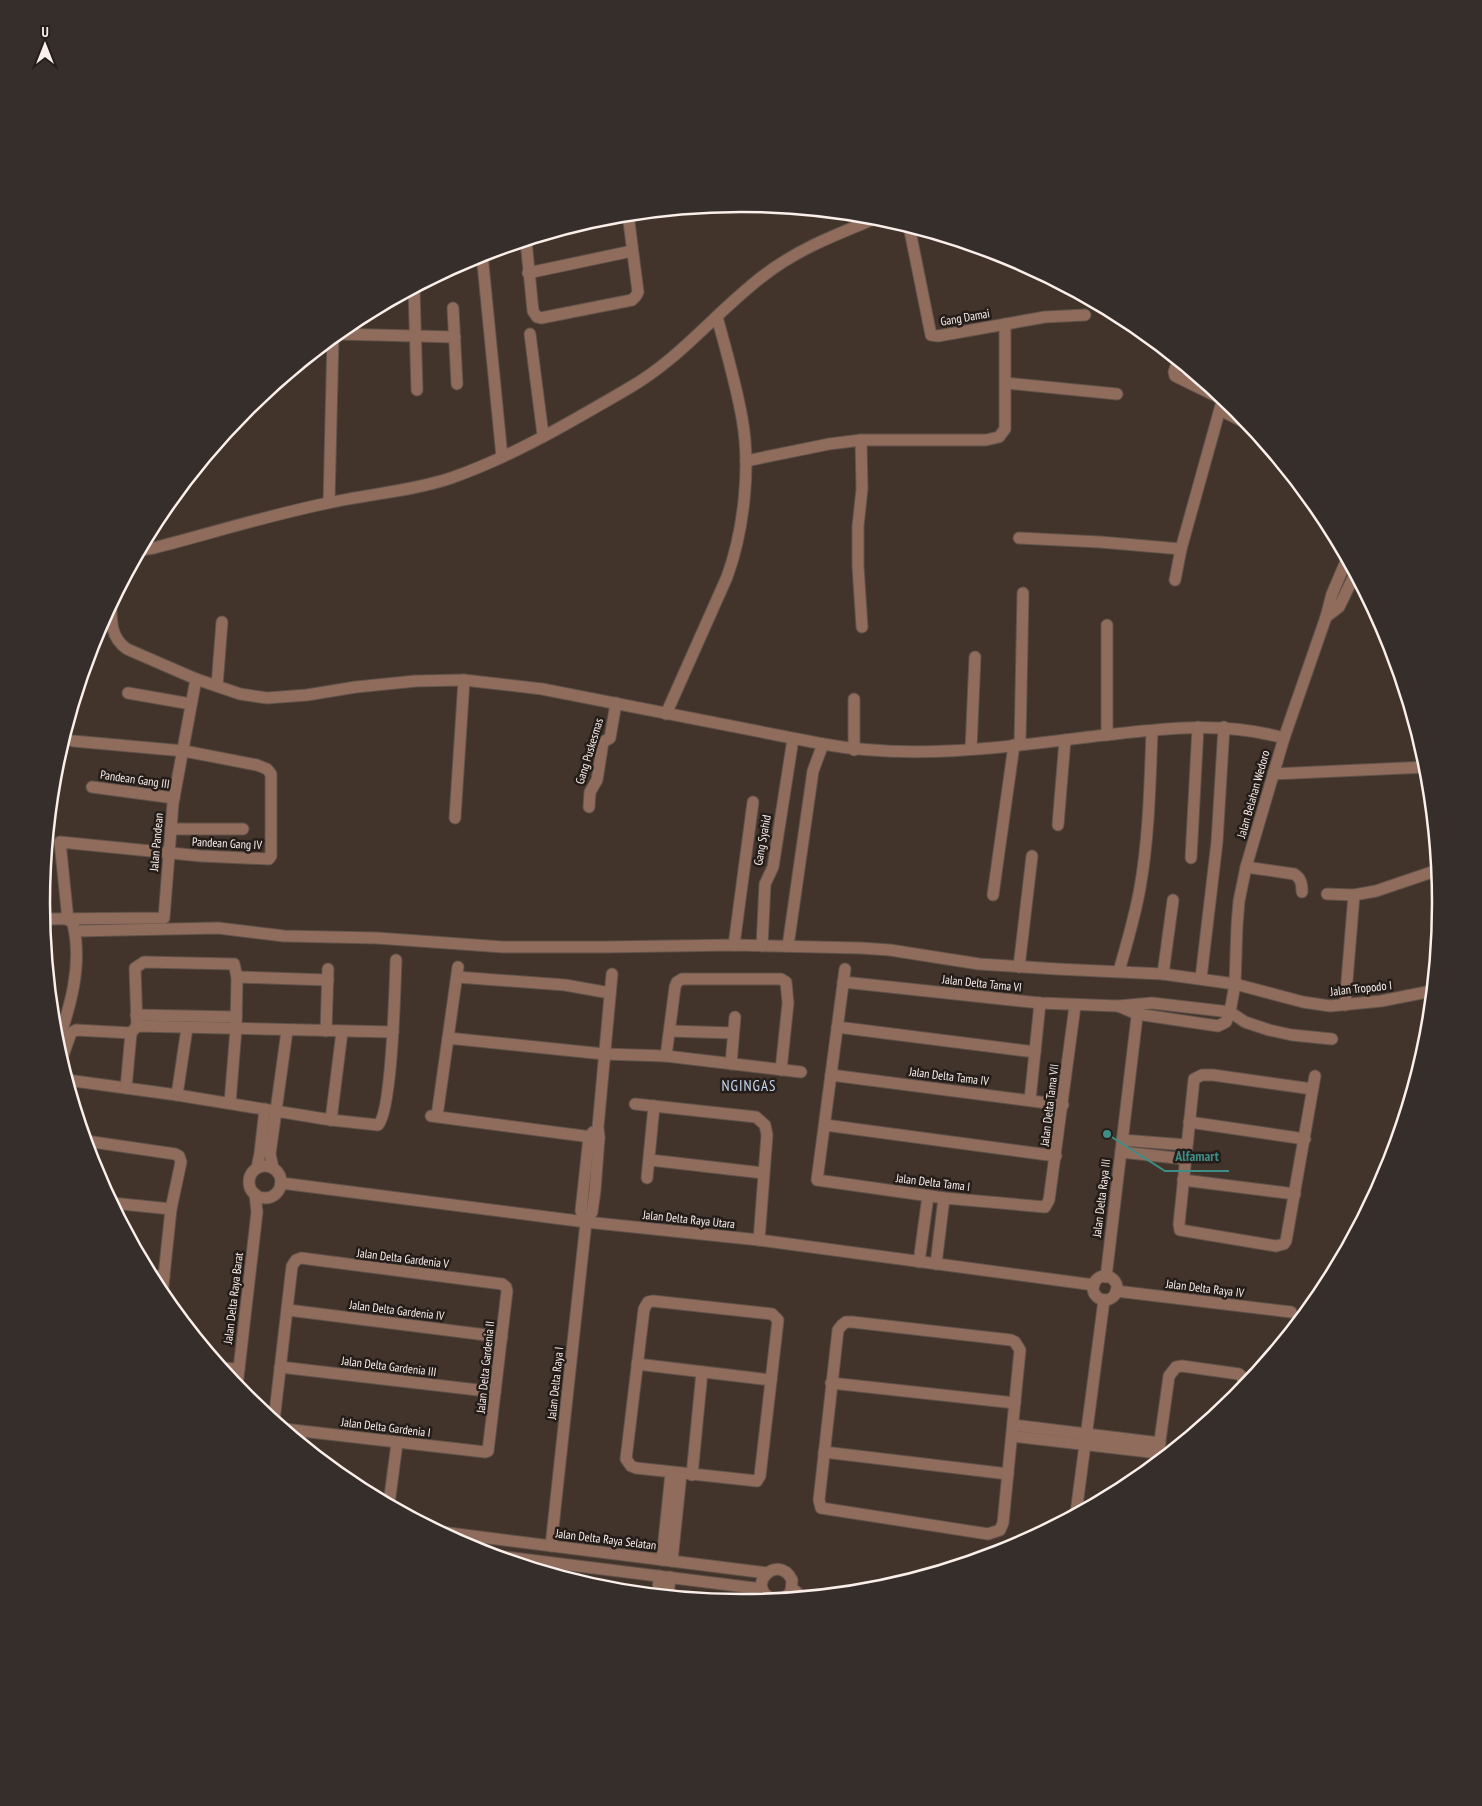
<svg xmlns="http://www.w3.org/2000/svg" width="1482" height="1806" viewBox="0 0 1482 1806" font-family="'PT Sans Narrow',sans-serif">
  <style>
    .lines { fill: none; stroke-linecap: round; stroke-linejoin: round }
    .minor-casing { stroke: #60524a; stroke-width: 13 }
    .minor { stroke: #8f6c5b; stroke-width: 11 }
    .labels { text-anchor: middle; dominant-baseline: central; stroke-width: 5; stroke-linejoin: round; paint-order: stroke }
    .street-label { font-size: 12px; fill: #faefea; stroke: #251d19 }
    .quarter-label { font-size: 15px; letter-spacing: 1px; fill: #c9daf3; stroke: #251d19 }
    .rim { fill: none; stroke: #faefea; stroke-width: 2.5 }
    .leader { fill: none; stroke: #3e8e87; stroke-width: 2 }
    .callout-dot { fill: #3e8e87; stroke: #251d19; stroke-width: 2 }
    .callout-label { font-size: 14px; text-anchor: middle; font-weight: bold; fill: #3e8e87; stroke: #251d19; stroke-width: 5; stroke-linejoin: round; paint-order: stroke }
  </style>
  <rect width="100%" height="100%" fill="#43342b"/>
  <g class="lines">
    <defs>
      <g id="minor">
        <polyline points="909,226 931,335 938,336 1045,317 1085,315"/>
        <polyline points="526,241 533,311 537,317 541,318 632,300 636,296 638,292 628,214"/>
        <polyline points="482,254 502,457"/>
        <polyline points="528,273 632,251"/>
        <polyline points="414,288 417,390"/>
        <polyline points="453,308 457,384"/>
        <polyline points="337,334 455,337"/>
        <polyline points="530,334 543,435"/>
        <polyline points="1178,361 1174,372 1175,376 1222,399"/>
        <polyline points="1006,383 1117,394"/>
        <polyline points="1220,410 1250,425"/>
        <polyline points="861,440 862,489 858,526 858,566 862,627"/>
        <polyline points="746,461 829,444 861,440 986,440 999,437 1005,429 1005,324"/>
        <polyline points="329,502 333,337"/>
        <polyline points="1019,538 1100,542 1181,549"/>
        <path d="M 140,550 L 154,548 C 212,533 269,515 328,503 C 369,494 412,491 451,478 C 514,456 572,421 629,388 C 680,359 717,311 763,276 C 799,248 838,234 879,217"/>
        <polyline points="1175,580 1181,549 1223,398"/>
        <path d="M 111,604 C 111,622 111,638 127,649 L 196,679 L 240,694 L 267,698 L 307,695 L 356,687 L 416,681 L 464,680 L 542,689 L 823,744 C 910,760 1001,748 1088,737 C 1155,729 1219,720 1284,738"/>
        <polyline points="1326,617 1339,607 1355,574"/>
        <polyline points="217,686 222,622"/>
        <polyline points="128,693 191,704"/>
        <path d="M 666,714 L 727,577 C 744,530 751,467 742,418 C 736,384 726,350 717,317"/>
        <polyline points="1107,735 1107,625"/>
        <polyline points="1020,744 1023,593"/>
        <polyline points="971,749 975,657"/>
        <polyline points="854,750 854,699"/>
        <polyline points="1273,774 1427,767"/>
        <polyline points="92,787 174,798"/>
        <polyline points="589,807 590,792 597,780 603,742 610,738 616,703"/>
        <polyline points="455,818 464,680"/>
        <polyline points="1058,825 1065,740"/>
        <polyline points="171,829 243,829"/>
        <polyline points="1191,858 1198,727"/>
        <path d="M 1246,867 L 1294,874 C 1301,878 1302,884 1302,892"/>
        <polyline points="1327,894 1354,895 1376,891 1438,870"/>
        <polyline points="993,895 1014,745"/>
        <polyline points="43,919 164,918 173,803 196,679"/>
        <polyline points="68,920 60,842 201,856 269,859 271,856 271,774 267,769 257,765 184,751 73,741"/>
        <polyline points="75,931 218,928 284,936 377,938 503,947 606,947 734,945 861,948 890,950 979,964 1057,969 1163,974 1235,984 1303,1002 1330,1006 1381,1001 1432,991"/>
        <polyline points="734,945 753,802"/>
        <polyline points="762,946 765,884 773,867 793,739"/>
        <polyline points="788,946 813,771 823,744"/>
        <polyline points="1019,967 1032,856"/>
        <polyline points="845,969 817,1180 944,1198 1045,1207 1049,1200 1075,1006"/>
        <path d="M 1119,971 C 1127,943 1135,916 1140,888 C 1149,837 1150,783 1152,731"/>
        <polyline points="1163,974 1173,900"/>
        <polyline points="237,977 328,980"/>
        <polyline points="457,977 565,985 610,993"/>
        <polyline points="1201,978 1217,842 1224,727"/>
        <polyline points="843,982 1040,1003 1118,1006 1152,1003 1230,1012 1245,1022 1269,1030 1292,1035 1332,1039"/>
        <polyline points="1345,1005 1354,895"/>
        <polyline points="1118,1006 1137,1014 1218,1026 1226,1022 1230,1012 1235,984 1237,925 1239,901 1246,867 1284,738 1326,617 1332,594 1347,559"/>
        <polyline points="136,1015 236,1017"/>
        <polyline points="137,1026 135,968 144,962 234,964 237,977 236,1029 230,1103"/>
        <polyline points="837,1027 1035,1052"/>
        <polyline points="326,1031 328,969"/>
        <polyline points="670,1031 733,1033"/>
        <polyline points="448,1038 604,1054 666,1056 801,1072"/>
        <path d="M 57,1046 C 70,1007 83,965 73,924"/>
        <polyline points="666,1056 675,987 677,982 682,979 781,979 786,982 788,1003 781,1070"/>
        <polyline points="61,1061 71,1033 76,1030 131,1033 137,1026 393,1032"/>
        <polyline points="731,1064 735,1017"/>
        <polyline points="831,1075 1063,1105"/>
        <path d="M 67,1080 L 177,1095 L 331,1120 L 378,1125 C 392,1112 395,985 396,960"/>
        <polyline points="126,1088 131,1033"/>
        <polyline points="1312,1089 1213,1075 1202,1075 1194,1079 1179,1224 1180,1230 1276,1246 1284,1244 1286,1241 1315,1076"/>
        <polyline points="177,1095 187,1028"/>
        <polyline points="1030,1100 1040,1003"/>
        <polyline points="635,1104 756,1117 765,1125 767,1135 759,1240"/>
        <polyline points="431,1116 599,1138"/>
        <polyline points="437,1116 458,967"/>
        <polyline points="331,1120 342,1032"/>
        <polyline points="1189,1122 1305,1139"/>
        <polyline points="825,1125 1056,1156"/>
        <polyline points="1122,1140 1186,1145"/>
        <polyline points="86,1141 175,1154 179,1156 181,1162 171,1209 162,1295"/>
        <polyline points="1121,1152 1185,1159"/>
        <polyline points="650,1160 763,1173"/>
        <circle cx="265" cy="1182" r="16"/>
        <polyline points="257,1168 260,1153 265,1109"/>
        <polyline points="273,1168 270,1154 287,1031"/>
        <polyline points="647,1178 654,1106"/>
        <polyline points="1183,1180 1295,1194"/>
        <polyline points="281,1183 586,1222 759,1240 1094,1285"/>
        <polyline points="112,1203 171,1209"/>
        <polyline points="586,1222 581,1211 589,1137 593,1132"/>
        <polyline points="919,1262 928,1196"/>
        <polyline points="936,1264 944,1198"/>
        <polyline points="150,1275 164,1277"/>
        <circle cx="1105" cy="1288" r="12"/>
        <polyline points="1106,1277 1138,1008"/>
        <polyline points="1116,1291 1291,1312"/>
        <polygon points="653,1301 772,1314 778,1320 760,1476 757,1481 636,1468 631,1466 626,1459 644,1309 648,1302"/>
        <polyline points="288,1310 502,1337"/>
        <polygon points="846,1322 852,1322 1011,1340 1015,1342 1020,1350 1003,1523 1000,1530 988,1534 821,1508 819,1500 838,1330 842,1325"/>
        <polyline points="637,1364 771,1380"/>
        <polyline points="280,1367 495,1392"/>
        <polyline points="221,1368 239,1369"/>
        <polyline points="831,1383 1015,1403"/>
        <polyline points="237,1386 257,1212 255,1194"/>
        <polyline points="274,1421 292,1266 296,1260 301,1258 502,1284 506,1287 507,1291 488,1451 485,1452 284,1429"/>
        <polyline points="1013,1425 1160,1443"/>
        <polyline points="1012,1436 1158,1453"/>
        <polyline points="824,1452 1008,1474"/>
        <polyline points="1157,1462 1169,1376 1176,1367 1182,1366 1239,1374 1245,1380 1246,1386"/>
        <polyline points="692,1475 702,1372"/>
        <polyline points="389,1504 397,1443"/>
        <polyline points="1076,1513 1104,1300"/>
        <polyline points="441,1532 767,1573"/>
        <polyline points="551,1546 586,1222 592,1212 595,1190 599,1138 598,1127 612,974"/>
        <polyline points="490,1555 762,1589"/>
        <polyline points="662,1560 671,1473"/>
        <polyline points="672,1561 681,1474"/>
        <polyline points="792,1588 802,1597"/>
        <polyline points="658,1595 659,1576"/>
        <polyline points="668,1596 670,1577"/>
        <path d="M 774,1599 C 743,1589 777,1551 792,1580 L 791,1592 L 783,1599"/>
      </g>
    </defs>
    <use href="#minor" class="minor-casing"/>
    <use href="#minor" class="minor"/>
  </g>
  <g class="labels">
    <g class="street-label">
      <text transform="translate(965 317) rotate(-10)">Gang Damai</text>
      <text transform="translate(589 751) rotate(-73)">Gang Puskesmas</text>
      <text transform="translate(135 779) rotate(8)">Pandean Gang III</text>
      <text transform="translate(1253 794) rotate(-74)">Jalan Belahan Wedoro</text>
      <text transform="translate(762 840) rotate(-80)">Gang Syahid</text>
      <text transform="translate(156 842) rotate(-85)">Jalan Pandean</text>
      <text transform="translate(227 843) rotate(3)">Pandean Gang IV</text>
      <text transform="translate(982 983) rotate(6)">Jalan Delta Tama VI</text>
      <text transform="translate(1361 988) rotate(-6)">Jalan Tropodo I</text>
      <text transform="translate(949 1076) rotate(7)">Jalan Delta Tama IV</text>
      <text transform="translate(1049 1105) rotate(-83)">Jalan Delta Tama VII</text>
      <text transform="translate(933 1182) rotate(7)">Jalan Delta Tama I</text>
      <text transform="translate(1101 1198) rotate(-83)">Jalan Delta Raya III</text>
      <text transform="translate(689 1219) rotate(6)">Jalan Delta Raya Utara</text>
      <text transform="translate(403 1258) rotate(7)">Jalan Delta Gardenia V</text>
      <text transform="translate(1205 1288) rotate(7)">Jalan Delta Raya IV</text>
      <text transform="translate(233 1298) rotate(-83)">Jalan Delta Raya Barat</text>
      <text transform="translate(397 1310) rotate(7)">Jalan Delta Gardenia IV</text>
      <text transform="translate(389 1366) rotate(7)">Jalan Delta Gardenia III</text>
      <text transform="translate(485 1367) rotate(-84)">Jalan Delta Gardenia II</text>
      <text transform="translate(555 1383) rotate(-84)">Jalan Delta Raya I</text>
      <text transform="translate(386 1427) rotate(7)">Jalan Delta Gardenia I</text>
      <text transform="translate(606 1539) rotate(7)">Jalan Delta Raya Selatan</text>
    </g>
    <g class="quarter-label">
      <text x="749" y="1085">NGINGAS</text>
    </g>
  </g>
  <path d="M0 0H1482V1806H0ZM50 903a691 691 0 1 1 1382 0a691 691 0 1 1-1382 0Z" fill="#362e2a" fill-rule="evenodd"/>
  <path class="rim" d="M50 903a691 691 0 1 1 1382 0a691 691 0 1 1-1382 0Z"/>
  <path class="leader" d="M1107 1134L1165 1171H1229"/>
  <circle class="callout-dot" cx="1107" cy="1134" r="5"/>
  <g class="callout-label">
    <text x="1197" y="1161">Alfamart</text>
  </g>
  <g transform="translate(45 45)" stroke="#251d19" stroke-width="4" paint-order="stroke">
  <path d="M0-4L9 19L0 12L-9 19Z" fill="#faefea"/>
  <text y="-8" font-size="14" font-weight="bold" text-anchor="middle" fill="#faefea">U</text>
  </g>
</svg>
